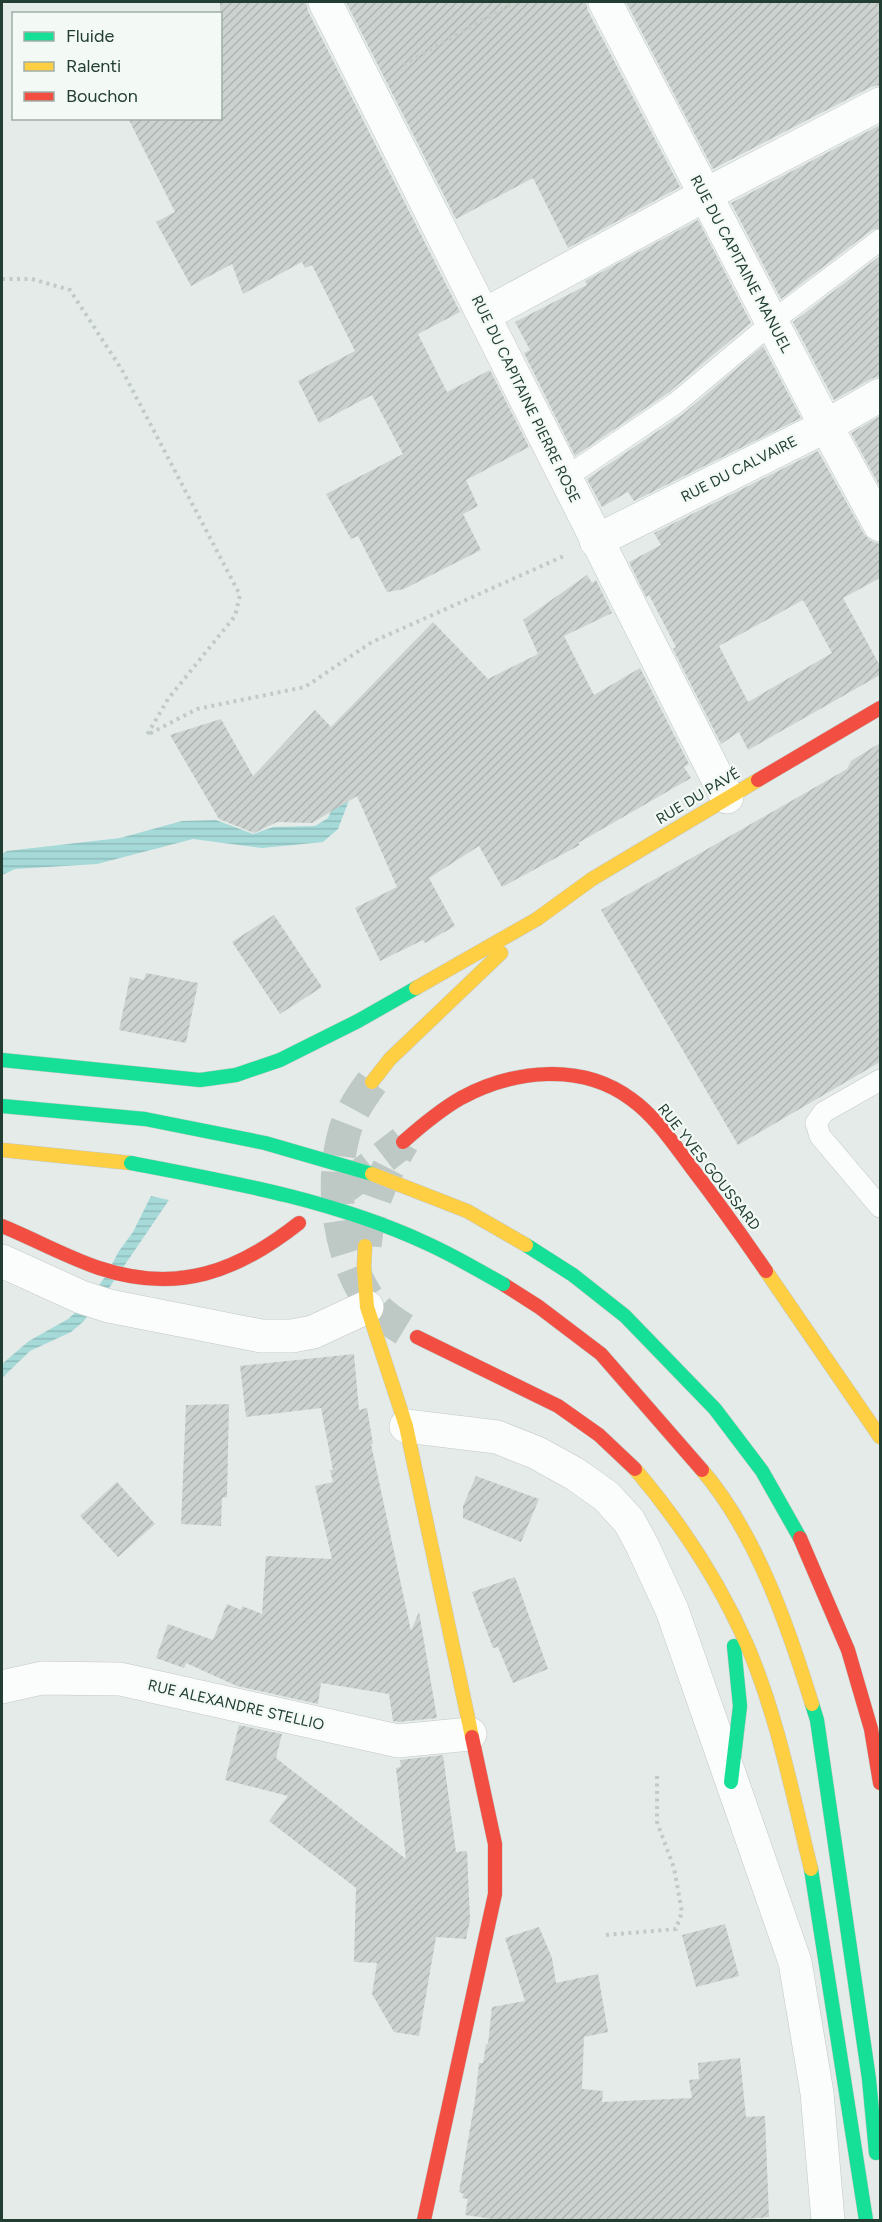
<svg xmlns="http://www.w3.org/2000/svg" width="882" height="2222" viewBox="0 0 882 2222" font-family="Figtree,sans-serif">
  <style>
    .water { fill: url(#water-rules) }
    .building { fill: url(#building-hatch); fill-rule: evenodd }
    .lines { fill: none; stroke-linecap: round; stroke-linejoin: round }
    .secondary-tunnel { stroke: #bec8c4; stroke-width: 33; stroke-dasharray: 33 16; stroke-linecap: butt }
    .highway-tunnel { stroke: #bec8c4; stroke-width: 33; stroke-dasharray: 33 16; stroke-linecap: butt }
    .lane-casing { stroke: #c2c8c5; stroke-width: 22 }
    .street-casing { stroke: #c2c8c5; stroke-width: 34 }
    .fast-casing { stroke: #c1c8c5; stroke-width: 15 }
    .slow-casing { stroke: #c1c8c5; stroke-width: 15 }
    .jam-casing { stroke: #c1c8c5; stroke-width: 15 }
    .path { stroke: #c1cbc6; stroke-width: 4; stroke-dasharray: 3 4.5; stroke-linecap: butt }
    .lane { stroke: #fbfcfc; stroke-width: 21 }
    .street { stroke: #fbfcfc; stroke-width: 33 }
    .fast { stroke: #16e098; stroke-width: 14 }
    .slow { stroke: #ffcf43; stroke-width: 14 }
    .jam { stroke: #f24e42; stroke-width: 14 }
    .fast-bridge-casing { stroke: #c1cac6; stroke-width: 15; stroke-linecap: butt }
    .slow-bridge-casing { stroke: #c1cac6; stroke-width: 15; stroke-linecap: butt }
    .fast-bridge { stroke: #16e098; stroke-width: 14 }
    .slow-bridge { stroke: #ffcf43; stroke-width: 14 }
    .labels { text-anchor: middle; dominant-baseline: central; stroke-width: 4.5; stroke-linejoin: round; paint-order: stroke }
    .street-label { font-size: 15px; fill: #223e32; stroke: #f3f9f5 }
  </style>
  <defs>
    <pattern id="water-rules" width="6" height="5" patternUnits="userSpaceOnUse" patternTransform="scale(1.5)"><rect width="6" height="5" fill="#a5dad9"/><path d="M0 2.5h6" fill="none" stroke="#8ebcbb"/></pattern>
    <pattern id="building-hatch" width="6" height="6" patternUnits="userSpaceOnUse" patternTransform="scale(1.5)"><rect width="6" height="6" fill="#ccd2cf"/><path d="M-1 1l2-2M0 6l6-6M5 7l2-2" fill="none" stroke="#afb5b2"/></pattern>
  </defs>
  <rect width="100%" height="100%" fill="#e5ebe8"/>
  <g class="water">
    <polygon points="353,763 356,782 338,829 323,842 262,848 193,839 97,864 15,869 2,875 2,854 7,851 120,838 182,821 216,820 253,834 273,827 315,826 328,818"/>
    <polygon points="151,1196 169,1200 107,1291 83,1322 71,1332 30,1351 2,1378 2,1364 29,1341 68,1319 84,1305 105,1277 119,1251 133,1232"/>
  </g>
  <g class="building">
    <polygon points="220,2 306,2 308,11 460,312 418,334 447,392 490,370 529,447 466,480 478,506 463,514 481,550 404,589 387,592 358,536 351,539 326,494 403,454 372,395 319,423 298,381 355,351 312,265 305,268 302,262 243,294 232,264 191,286 156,222 175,212 128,118 220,118"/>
    <polygon points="346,2 586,2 588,11 680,187 568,248 533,178 456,219"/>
    <polygon points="626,2 880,2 880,85 871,87 713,169"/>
    <polygon points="880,125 880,228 872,230 781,299 731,203"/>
    <polygon points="698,220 751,323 668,393 575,456 524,353 530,350 515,322 587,285 585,281"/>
    <polygon points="880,256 880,376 871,379 834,400 793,322"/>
    <polygon points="763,346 801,418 634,501 628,492 602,507 587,479 683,414"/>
    <polygon points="880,416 880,487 851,433"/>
    <path d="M 818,451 L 864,534 L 871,541 L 880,544 L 880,578 L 843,598 L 880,666 L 880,675 L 748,750 L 739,732 L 721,744 L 673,649 L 676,647 L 649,595 L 646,597 L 629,562 L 661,545 L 654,533 ZM 803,600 L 832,653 L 748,702 L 719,646 Z"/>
    <polygon points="587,575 592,583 596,580 612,613 564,636 594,695 640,668 689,764 684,767 691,778 578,843 580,845 502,887 479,846 429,878 455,926 425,943 423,940 380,961 355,908 397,887 357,796 312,823 277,822 254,833 219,819 170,735 221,719 253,776 315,710 331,727 433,622 488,679 538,654 523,620"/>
    <polygon points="880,743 880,1062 738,1145 601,910 847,769 851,761"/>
    <polygon points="274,915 322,987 280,1014 232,942"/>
    <polygon points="146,973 198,983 186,1043 119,1030 130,977 144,980"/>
    <polygon points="354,1354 359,1410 367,1408 373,1444 371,1444 411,1631 419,1612 437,1718 399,1722 393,1721 389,1694 321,1683 318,1704 237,1686 186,1663 184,1668 156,1658 168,1624 213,1640 227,1604 241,1610 242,1606 262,1614 266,1556 332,1559 315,1486 333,1482 330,1470 333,1470 321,1408 246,1417 240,1366"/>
    <polygon points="229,1404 227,1497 222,1498 221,1526 181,1524 186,1405"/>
    <polygon points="476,1476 539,1499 521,1542 463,1518 463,1506"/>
    <polygon points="117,1482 155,1524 118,1557 80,1516"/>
    <polygon points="515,1577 548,1669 513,1683 498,1647 493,1648 472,1592"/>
    <polygon points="239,1725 282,1734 276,1758 406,1859 396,1768 401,1767 400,1760 443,1755 456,1852 467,1851 470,1920 466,1939 436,1937 419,2036 394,2032 372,1994 377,1963 354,1962 356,1888 269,1821 288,1796 225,1780"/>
    <polygon points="725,1924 739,1976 696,1987 682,1935"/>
    <polygon points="539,1927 552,1958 556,1983 598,1974 608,2032 584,2037 582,2089 603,2091 602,2102 692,2098 689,2080 699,2079 698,2063 740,2058 746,2117 765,2116 769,2217 730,2220 500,2220 465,2215 468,2199 462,2198 464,2194 459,2192 475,2100 479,2063 483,2063 486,2044 488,2044 492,2007 525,2001 505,1938"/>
  </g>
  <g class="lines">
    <path class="secondary-tunnel" d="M 365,1246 C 368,1207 383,1175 403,1142"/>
    <g class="highway-tunnel">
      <path d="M 372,1082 C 361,1097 351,1112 345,1130 C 329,1182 338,1256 370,1301 C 382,1317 400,1327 417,1337"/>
      <polyline points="345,1187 403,1142"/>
    </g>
    <defs>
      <g id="lane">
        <polyline points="565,478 676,403 786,311 880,240"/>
        <polyline points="880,1080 824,1112 816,1123 820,1136 880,1207"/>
      </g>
      <g id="street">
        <path d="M 325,2 C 460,266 592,533 727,797"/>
        <polyline points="605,2 826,426 880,525"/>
        <polyline points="484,315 705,195 880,104"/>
        <polyline points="596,541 826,426 880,395"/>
        <polyline points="2,1261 81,1297 109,1306 261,1336 292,1336 313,1332 367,1307"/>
        <polyline points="406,1426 497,1437 537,1453 575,1474 606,1496 629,1521 642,1545 672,1610 795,1962 817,2093 828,2220"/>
        <polyline points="2,1687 42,1678 120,1679 398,1741 470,1734"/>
      </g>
      <g id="fast">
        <polyline points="2,1060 200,1080 236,1075 280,1060 358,1021 416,988"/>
        <polyline points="2,1106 145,1119"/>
        <polyline points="526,1245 573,1275 625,1316 715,1409 762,1471 800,1538"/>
        <polyline points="812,1704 817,1720 869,2079 876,2153"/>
        <polyline points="731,1782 740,1706 734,1646"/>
        <polyline points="811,1869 866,2220"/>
      </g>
      <g id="slow">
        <polyline points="537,919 592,879 758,780"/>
        <polyline points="416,988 537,919"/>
        <polyline points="372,1082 390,1059 501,953"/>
        <polyline points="2,1150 131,1163"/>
        <polyline points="365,1246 364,1267 367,1307 406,1426 472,1737"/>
        <polyline points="766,1271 880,1437"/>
        <path d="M 635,1469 C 680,1522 719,1581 747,1645 C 777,1715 793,1796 811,1869"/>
        <path d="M 702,1470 C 756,1533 788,1626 812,1704"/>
      </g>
      <g id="jam">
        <polyline points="758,780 880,708"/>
        <path d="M 403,1142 C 421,1126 440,1110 461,1098 C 513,1070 581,1062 631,1099 C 655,1116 673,1143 691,1167 C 717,1201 742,1236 766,1271"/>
        <path d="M 2,1226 C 34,1239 66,1257 99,1268 C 177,1294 237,1272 299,1223"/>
        <polyline points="503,1284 539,1307 601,1354 702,1470"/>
        <polyline points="417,1337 558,1406 599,1435 635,1469"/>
        <polyline points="800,1538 848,1650 871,1729 880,1783"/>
        <polyline points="424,2220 495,1894 495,1844 472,1737"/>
      </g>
    </defs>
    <use href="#lane" class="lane-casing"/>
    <use href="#street" class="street-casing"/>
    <use href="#fast" class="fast-casing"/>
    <use href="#slow" class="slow-casing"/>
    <use href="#jam" class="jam-casing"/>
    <g class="path">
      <polyline points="403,65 515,2"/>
      <polyline points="2,279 32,279 70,290 122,370 240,595 235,616 168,699 147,735 197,709 305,687 372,642 564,556"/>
      <polyline points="606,1935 676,1929 682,1912 674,1868 657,1822 657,1774"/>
    </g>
    <use href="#lane" class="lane"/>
    <use href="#street" class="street"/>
    <use href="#fast" class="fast"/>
    <use href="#slow" class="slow"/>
    <use href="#jam" class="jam"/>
    <defs>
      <g id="fast-bridge">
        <polyline points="145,1119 265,1143 372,1174"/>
        <path d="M 131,1163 C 231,1182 333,1200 426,1243 C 453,1255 478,1270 503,1284"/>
      </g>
      <polyline id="slow-bridge" points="372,1174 467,1211 526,1245"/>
    </defs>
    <use href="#fast-bridge" class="fast-bridge-casing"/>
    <use href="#slow-bridge" class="slow-bridge-casing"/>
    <use href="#fast-bridge" class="fast-bridge"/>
    <use href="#slow-bridge" class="slow-bridge"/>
  </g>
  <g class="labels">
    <g class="street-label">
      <text transform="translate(741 264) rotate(62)">RUE DU CAPITAINE MANUEL</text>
      <text transform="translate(526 399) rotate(64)">RUE DU CAPITAINE PIERRE ROSE</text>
      <text transform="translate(739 469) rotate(-27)">RUE DU CALVAIRE</text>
      <text transform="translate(698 796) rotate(-31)">RUE DU PAVÉ</text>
      <text transform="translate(709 1167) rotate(52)">RUE YVES GOUSSARD</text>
      <text transform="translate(236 1705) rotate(13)">RUE ALEXANDRE STELLIO</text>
    </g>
  </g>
  <rect width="882" height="2222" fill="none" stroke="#223e32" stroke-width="6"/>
  <rect x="12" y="12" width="210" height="108" fill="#f3f9f5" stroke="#9faea7" stroke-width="1.5"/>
  <rect x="24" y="32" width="30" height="9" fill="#16e098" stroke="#9faea7" stroke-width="1.5"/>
  <text x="66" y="42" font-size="18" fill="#223e32">Fluide</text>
  <rect x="24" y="62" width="30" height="9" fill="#ffcf43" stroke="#9faea7" stroke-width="1.5"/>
  <text x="66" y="72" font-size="18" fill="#223e32">Ralenti</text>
  <rect x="24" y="92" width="30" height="9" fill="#f24e42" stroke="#9faea7" stroke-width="1.5"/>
  <text x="66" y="102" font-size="18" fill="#223e32">Bouchon</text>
</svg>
